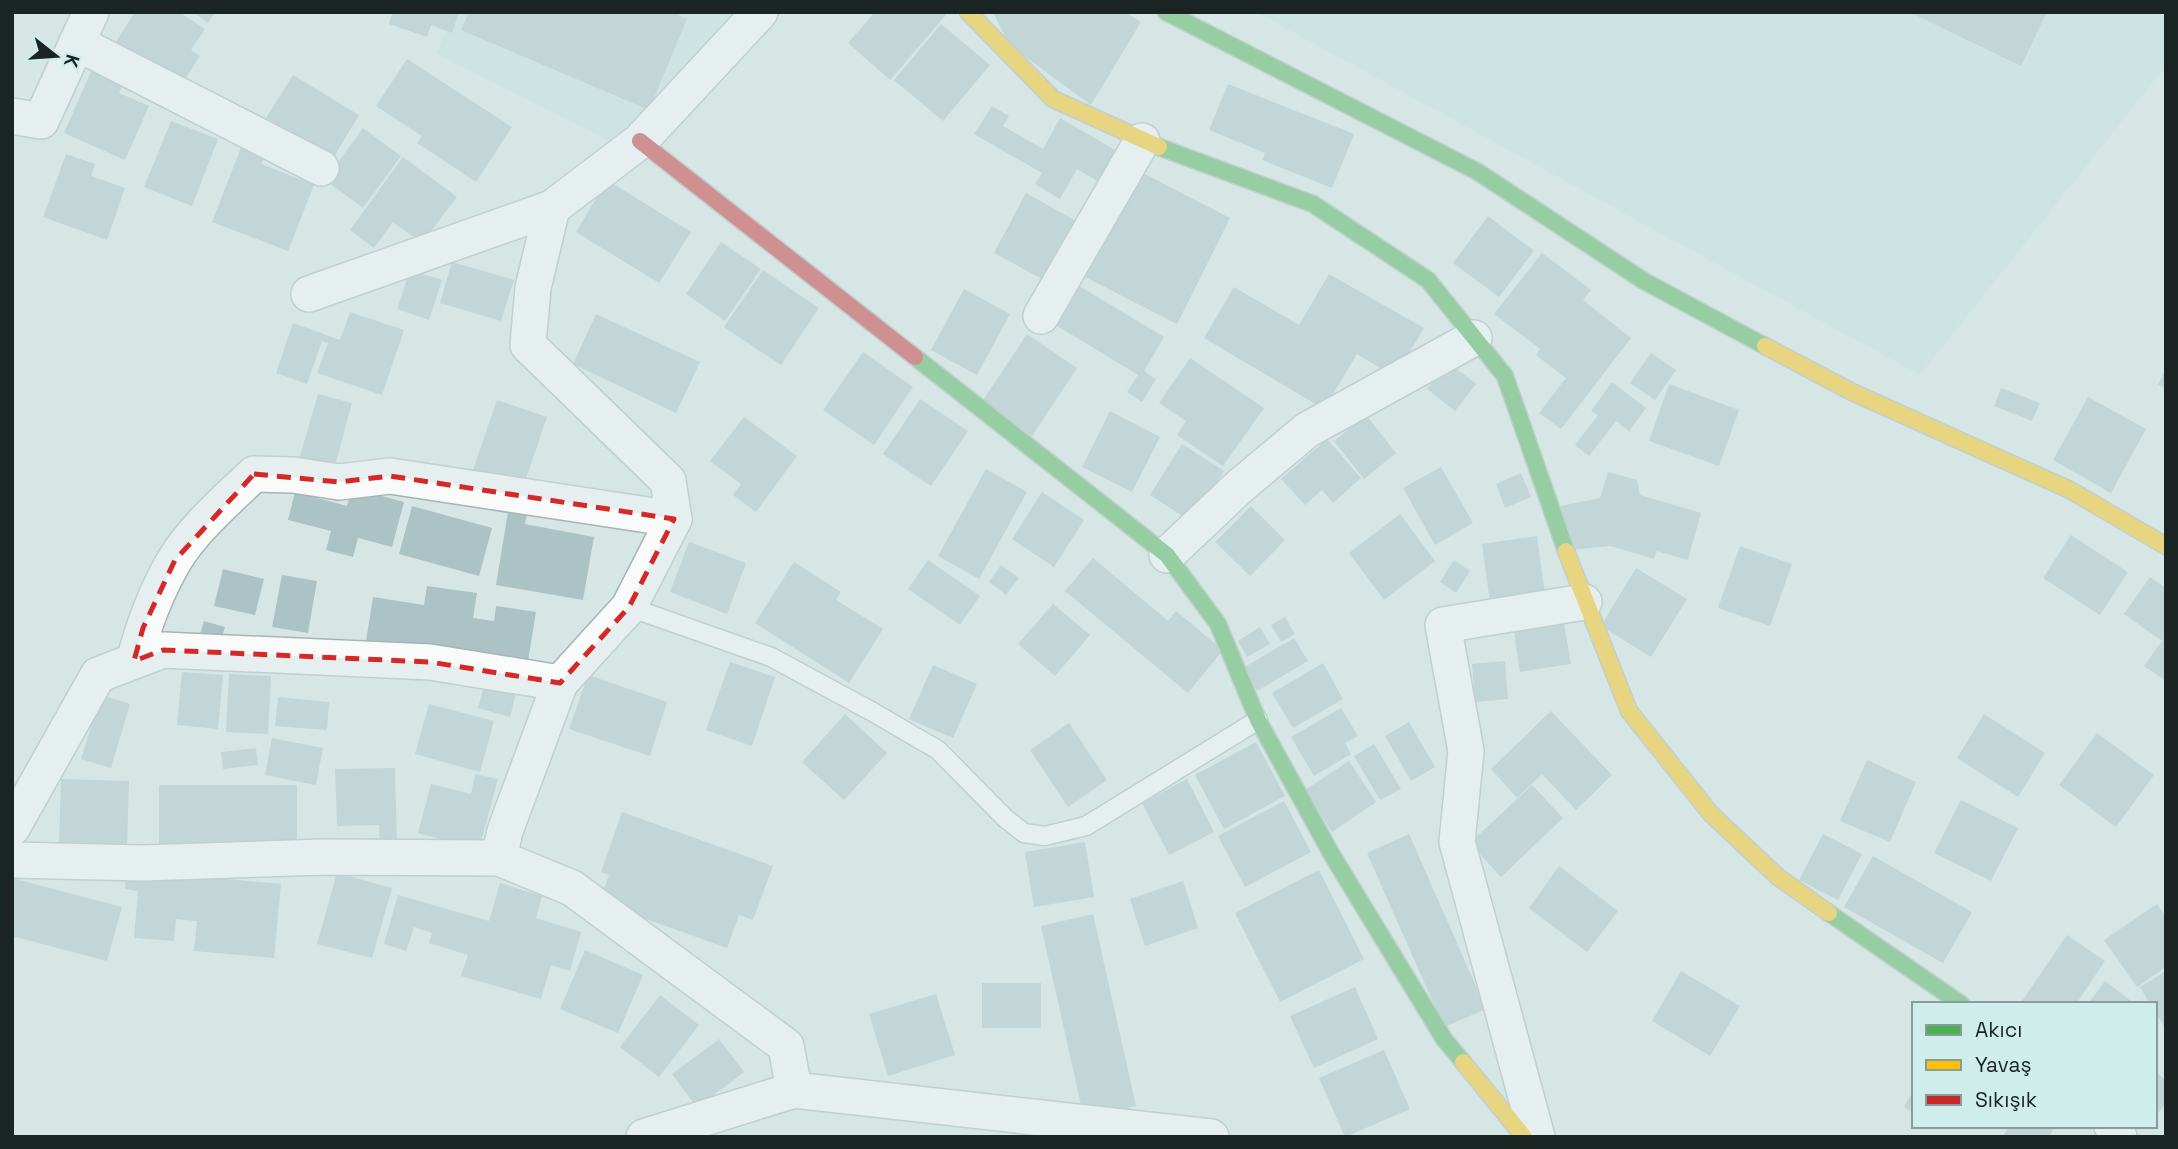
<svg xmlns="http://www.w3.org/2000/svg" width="2178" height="1149" viewBox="0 0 2178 1149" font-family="'Space Grotesk',sans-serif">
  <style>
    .built { fill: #c5e3e0 }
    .building { fill: #acc3c5 }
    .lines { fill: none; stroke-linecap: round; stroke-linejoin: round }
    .lane-casing { stroke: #a7b4b3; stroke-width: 21 }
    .street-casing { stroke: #a7b4b3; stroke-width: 38 }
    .fast-casing { stroke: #a7b4b3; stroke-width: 19 }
    .slow-casing { stroke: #a7b4b3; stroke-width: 19 }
    .jam-casing { stroke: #a7b4b3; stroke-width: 19 }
    .lane { stroke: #f9fbfb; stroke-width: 18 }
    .street { stroke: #f9fbfb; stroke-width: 35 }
    .fast { stroke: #4caf50; stroke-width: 16 }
    .slow { stroke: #ffc107; stroke-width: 16 }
    .jam { stroke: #c62828; stroke-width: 16 }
    .marked { fill: none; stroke: #d62828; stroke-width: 5; stroke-dasharray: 14 9; stroke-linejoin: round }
  </style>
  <rect width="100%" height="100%" fill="#d6e6e5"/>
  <g class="built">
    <polygon points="456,12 768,12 642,158 436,53"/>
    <polygon points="1256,12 2166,12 2166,66 1920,375"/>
  </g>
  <g class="building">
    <polygon points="135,12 179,12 205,29 191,50 200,56 182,84 116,42"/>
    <polygon points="193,12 215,12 208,23"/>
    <polygon points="393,12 459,12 452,33 431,25 427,37 389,24"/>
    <polygon points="469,12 671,12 687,19 649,110 461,30"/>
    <polygon points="875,12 943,12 946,15 890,80 848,43"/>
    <polygon points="993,12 1125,12 1141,22 1091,105 1009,45"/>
    <polygon points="1909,12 2047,12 2021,66"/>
    <polygon points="941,24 990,65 943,121 894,80"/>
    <polygon points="407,59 512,127 476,182 417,143 422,136 376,106"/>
    <polygon points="93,67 125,81 119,93 149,106 125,160 64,133"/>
    <polygon points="293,75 359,115 332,160 266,118"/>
    <polygon points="1228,84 1354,134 1332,188 1262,160 1265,153 1209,130"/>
    <polygon points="992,106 1009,116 1003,126 1043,149 1060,118 1122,154 1104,185 1077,169 1060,199 1035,184 1042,173 974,134"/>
    <polygon points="171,121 218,139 192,206 144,187"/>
    <polygon points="363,128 401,156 363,208 325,180"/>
    <polygon points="242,145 265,154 261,164 314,185 288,251 212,222"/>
    <polygon points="66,154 95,164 91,176 125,188 107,240 43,217"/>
    <polygon points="403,157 457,197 422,243 393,222 374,248 350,230"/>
    <polygon points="1139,171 1230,218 1177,324 1085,277"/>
    <polygon points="607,180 691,232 659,283 576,232"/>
    <polygon points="1026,193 1076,221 1044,280 994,253"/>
    <polygon points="1488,216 1534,251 1499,297 1453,263"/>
    <polygon points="721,242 761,269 725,321 686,294"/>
    <polygon points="1542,253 1591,290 1583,300 1631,338 1561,429 1539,413 1566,378 1536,355 1540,349 1494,314"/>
    <polygon points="452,262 514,280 501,321 440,303"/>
    <polygon points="410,270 442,280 429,320 397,309"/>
    <polygon points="763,270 819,308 781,365 724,327"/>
    <polygon points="1329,274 1424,328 1395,377 1357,354 1324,409 1204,338 1234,287 1299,325"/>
    <polygon points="1069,280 1164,337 1144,371 1156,379 1142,402 1127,392 1138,375 1046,319"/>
    <polygon points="964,289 1010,314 977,375 931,350"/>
    <polygon points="350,312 404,330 382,395 317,373 328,343 322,341 307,384 276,373 293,323 340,340"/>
    <polygon points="596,314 700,362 676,413 573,364"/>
    <polygon points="1027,334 1077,368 1032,436 981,403"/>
    <polygon points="863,352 913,387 874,445 823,410"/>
    <polygon points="1651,353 1676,370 1655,400 1630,383"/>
    <polygon points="1190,358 1264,408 1223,466 1177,435 1186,421 1159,403"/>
    <polygon points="1448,362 1476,384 1455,411 1427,389"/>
    <polygon points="2166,368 2166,388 2158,385"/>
    <polygon points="1612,382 1646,408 1629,431 1616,421 1589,456 1575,445 1598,415 1591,411"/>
    <polygon points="1669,384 1739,410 1719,466 1649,441"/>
    <polygon points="2001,388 2040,403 2032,421 1994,406"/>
    <polygon points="318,394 352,403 333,473 298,463"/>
    <polygon points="2088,397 2146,429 2111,493 2053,460"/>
    <polygon points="920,399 968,431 931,486 883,454"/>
    <polygon points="497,400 547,417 522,490 472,473"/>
    <polygon points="1110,411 1160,437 1132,492 1082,467"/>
    <polygon points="1366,415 1396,453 1364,479 1334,441"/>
    <polygon points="744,417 797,456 756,512 733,495 741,484 710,461"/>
    <polygon points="1327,439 1361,478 1333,503 1322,490 1305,505 1281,479"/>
    <polygon points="1182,444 1224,471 1192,522 1150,495"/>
    <polygon points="1441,467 1473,523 1435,545 1403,488"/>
    <polygon points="986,469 1027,492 979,579 938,556"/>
    <polygon points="1608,472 1637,480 1640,495 1701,513 1688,560 1657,551 1654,559 1611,546 1569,550 1561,506 1600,498"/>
    <polygon points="1521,473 1531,497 1505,508 1496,484"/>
    <polygon points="352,488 404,502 392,547 358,538 353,557 326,550 331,531 288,520 295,492 347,506"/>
    <polygon points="1042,492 1084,520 1054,567 1012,539"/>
    <polygon points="412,506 492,528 479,576 399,554"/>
    <polygon points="509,506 528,509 525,524 594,537 583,600 496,585"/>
    <polygon points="1251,506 1285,540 1250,576 1215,542"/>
    <polygon points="1400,514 1435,561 1384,600 1349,553"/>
    <polygon points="2071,535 2128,572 2100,615 2043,578"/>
    <polygon points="1537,536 1546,602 1491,610 1482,544"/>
    <polygon points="689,542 746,563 727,614 670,592"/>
    <polygon points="1740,546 1792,564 1770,626 1718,608"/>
    <polygon points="1093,558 1168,621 1176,611 1223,650 1188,693 1065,591"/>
    <polygon points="928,560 980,596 960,625 908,589"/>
    <polygon points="1454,560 1470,571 1456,593 1440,582"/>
    <polygon points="794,562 841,592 836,600 883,629 849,683 755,623"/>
    <polygon points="1001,565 1019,578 1006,595 989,582"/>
    <polygon points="1636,568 1687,599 1651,657 1601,626"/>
    <polygon points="223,569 264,579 255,615 214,606"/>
    <polygon points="282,575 317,581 308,633 272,627"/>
    <polygon points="2150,577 2166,588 2166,681 2144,666 2162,641 2124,614"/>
    <polygon points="427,586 477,593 473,618 494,621 496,606 536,612 526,673 365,648 373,597 424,605"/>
    <polygon points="1053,604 1090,635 1055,676 1018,644"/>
    <polygon points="1285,617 1295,634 1281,642 1271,625"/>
    <polygon points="1563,617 1571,664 1520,672 1513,625"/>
    <polygon points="204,621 225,627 220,644 199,638"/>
    <polygon points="1260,627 1270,644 1247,657 1238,641"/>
    <polygon points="1294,638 1308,661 1257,691 1243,668"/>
    <polygon points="1505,661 1508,699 1475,702 1472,664"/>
    <polygon points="730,662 775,677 752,746 706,730"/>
    <polygon points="1323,663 1343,699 1293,728 1272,693"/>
    <polygon points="933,665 977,684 953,738 909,719"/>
    <polygon points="182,672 223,675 218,729 177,725"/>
    <polygon points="229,674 271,676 268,734 226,732"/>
    <polygon points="588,675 667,702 650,756 569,729"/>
    <polygon points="485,682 517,690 510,717 478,708"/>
    <polygon points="101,695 130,704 111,768 81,759"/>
    <polygon points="278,697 329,702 327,730 275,726"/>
    <polygon points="429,704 494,721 480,772 415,754"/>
    <polygon points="1341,708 1358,736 1345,743 1351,754 1314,776 1291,737"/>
    <polygon points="1551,711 1612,775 1576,810 1542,774 1517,798 1491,769"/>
    <polygon points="845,714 887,753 844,800 802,762"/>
    <polygon points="1984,714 2045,753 2018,797 1957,758"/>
    <polygon points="1409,722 1435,767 1411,781 1385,736"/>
    <polygon points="1069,723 1107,780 1068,807 1030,750"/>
    <polygon points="2097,733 2154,775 2116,827 2059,785"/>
    <polygon points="272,738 323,748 316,785 265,775"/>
    <polygon points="1256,742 1285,796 1224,829 1195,775"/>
    <polygon points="1374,744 1401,789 1380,800 1354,756"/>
    <polygon points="256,748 258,765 223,769 221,752"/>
    <polygon points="1867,760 1916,782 1890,842 1840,821"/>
    <polygon points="1349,761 1376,802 1332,832 1305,790"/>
    <polygon points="395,768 397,847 380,847 379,825 337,826 335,769"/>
    <polygon points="475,774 498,779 479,849 418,833 431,784 471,794"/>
    <polygon points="61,779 129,781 127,847 59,845"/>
    <polygon points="1187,779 1214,832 1169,855 1142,803"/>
    <polygon points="159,785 297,785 297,845 159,846"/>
    <polygon points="1532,785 1563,818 1501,877 1470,843"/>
    <polygon points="1961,800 2018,828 1991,881 1934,853"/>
    <polygon points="1284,801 1311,852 1245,887 1218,836"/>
    <polygon points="622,812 773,866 753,920 739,915 727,948 599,902 609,875 601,872"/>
    <polygon points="1409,834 1486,1009 1444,1027 1367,853"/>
    <polygon points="1823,834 1862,854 1838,900 1799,880"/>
    <polygon points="1085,842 1094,897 1034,907 1025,852"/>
    <polygon points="1873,856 1972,912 1943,963 1844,907"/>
    <polygon points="1559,866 1618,911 1587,952 1529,908"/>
    <polygon points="126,870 281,884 274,958 194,951 197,921 176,919 174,941 134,938 138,891 125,889"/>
    <polygon points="1319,870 1364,959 1280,1002 1235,913"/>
    <polygon points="337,873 392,888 372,958 317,944"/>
    <polygon points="12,878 122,907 107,961 12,936"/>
    <polygon points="1183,881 1198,928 1145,946 1130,899"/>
    <polygon points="500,883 542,896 536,918 581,932 570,971 551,965 541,999 461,976 468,955 429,943 432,933 414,927 406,951 384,944 398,895 489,921"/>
    <polygon points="2157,904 2166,917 2166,967 2137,987 2104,940"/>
    <polygon points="1093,914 1136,1106 1084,1118 1041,926"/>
    <polygon points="2067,935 2105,961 2076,1004 2026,1004 2022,1001"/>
    <polygon points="585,950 643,975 618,1033 560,1009"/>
    <polygon points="1681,971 1740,1006 1710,1056 1652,1021"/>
    <polygon points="2166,971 2166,1029 2155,1012 2155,1004 2150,1004 2140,987"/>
    <polygon points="2105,981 2135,1004 2088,1004"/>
    <rect x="982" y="983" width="59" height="45"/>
    <polygon points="1355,987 1378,1039 1314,1068 1290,1016"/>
    <polygon points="936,994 955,1055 888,1076 869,1014"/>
    <polygon points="660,995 699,1025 659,1077 620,1047"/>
    <polygon points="719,1039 744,1072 697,1108 672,1074"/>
    <polygon points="1384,1050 1410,1109 1345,1137 1319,1078"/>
    <polygon points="2155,1072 2166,1080 2166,1103 2155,1117"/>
    <polygon points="1914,1090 1914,1113 1904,1107"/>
    <polygon points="2009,1126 2055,1126 2049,1137 2003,1137"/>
  </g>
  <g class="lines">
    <defs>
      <polyline id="lane" points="629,607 771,657 871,711 938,750 1005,818 1024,833 1045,836 1086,826 1258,720"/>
      <g id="street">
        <polyline points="77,43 321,168"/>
        <polyline points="12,116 41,121 91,12"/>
        <polyline points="309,294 552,208"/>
        <polyline points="1041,316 1142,141"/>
        <polyline points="1167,555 1239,487 1307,430 1474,338"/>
        <path d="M 134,661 C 143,627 156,592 174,561 C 193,529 227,500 254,474 L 293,475 L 339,482 L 390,476 L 674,519"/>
        <polyline points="12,828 98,675 163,650 430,662 560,683"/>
        <polyline points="499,858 505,831 560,683 629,607 674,519 668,481 528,345 533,288 552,208 640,141 760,12"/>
        <polyline points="12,860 143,863 323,857 499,858 572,888 786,1046 794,1090"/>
        <polyline points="2112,1126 2119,1137"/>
        <polyline points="644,1137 794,1090 1211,1137"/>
        <polyline points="1537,1137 1457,842 1466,751 1443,625 1584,602"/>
      </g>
      <g id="fast">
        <polyline points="1166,12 1478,172 1644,281 1765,346"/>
        <polyline points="1159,147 1313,204 1428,280 1505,376 1566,551"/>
        <polyline points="915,357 1167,555 1218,624 1258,720 1332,855 1444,1039 1463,1062"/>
        <polyline points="1829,913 1961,1004"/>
      </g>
      <g id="slow">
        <polyline points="968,12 1053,99 1159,147"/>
        <polyline points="1765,346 1852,392 2070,490 2166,546"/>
        <polyline points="1566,551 1629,711 1711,814 1778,877 1829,913"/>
        <polyline points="1463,1062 1524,1137"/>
      </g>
      <polyline id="jam" points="640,141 915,357"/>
    </defs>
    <use href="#lane" class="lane-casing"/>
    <use href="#street" class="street-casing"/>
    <use href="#fast" class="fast-casing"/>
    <use href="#slow" class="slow-casing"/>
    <use href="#jam" class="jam-casing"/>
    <use href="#lane" class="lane"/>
    <use href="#street" class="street"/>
    <use href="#fast" class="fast"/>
    <use href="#slow" class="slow"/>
    <use href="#jam" class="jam"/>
  </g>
  <path d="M0 0H2178V1149H0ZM 254,474 L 339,482 L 390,476 L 674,519 L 629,607 L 560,683 L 430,662 L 163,650 L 134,661 L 143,628 L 175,560 Z" fill="#d6e6e5" fill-opacity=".55" fill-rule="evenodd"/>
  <path class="marked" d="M 254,474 L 339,482 L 390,476 L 674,519 L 629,607 L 560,683 L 430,662 L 163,650 L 134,661 L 143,628 L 175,560 Z"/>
  <rect width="2178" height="1149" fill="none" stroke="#192423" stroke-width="28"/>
  <rect x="1912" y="1002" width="245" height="126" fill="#cfedeb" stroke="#869d9b" stroke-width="2"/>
  <rect x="1926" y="1025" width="35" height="10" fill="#4caf50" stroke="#869d9b" stroke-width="2"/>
  <text x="1975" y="1037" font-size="21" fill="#192423">Akıcı</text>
  <rect x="1926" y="1060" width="35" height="10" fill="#ffc107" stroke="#869d9b" stroke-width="2"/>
  <text x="1975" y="1072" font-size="21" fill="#192423">Yavaş</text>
  <rect x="1926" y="1095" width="35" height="10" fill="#c62828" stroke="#869d9b" stroke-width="2"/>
  <text x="1975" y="1107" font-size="21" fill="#192423">Sıkışık</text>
  <g transform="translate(56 56) rotate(107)" stroke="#cfedeb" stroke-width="5" paint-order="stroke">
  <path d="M0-5L12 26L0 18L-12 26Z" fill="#192423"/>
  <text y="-10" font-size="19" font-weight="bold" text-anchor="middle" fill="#192423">K</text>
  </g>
</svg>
